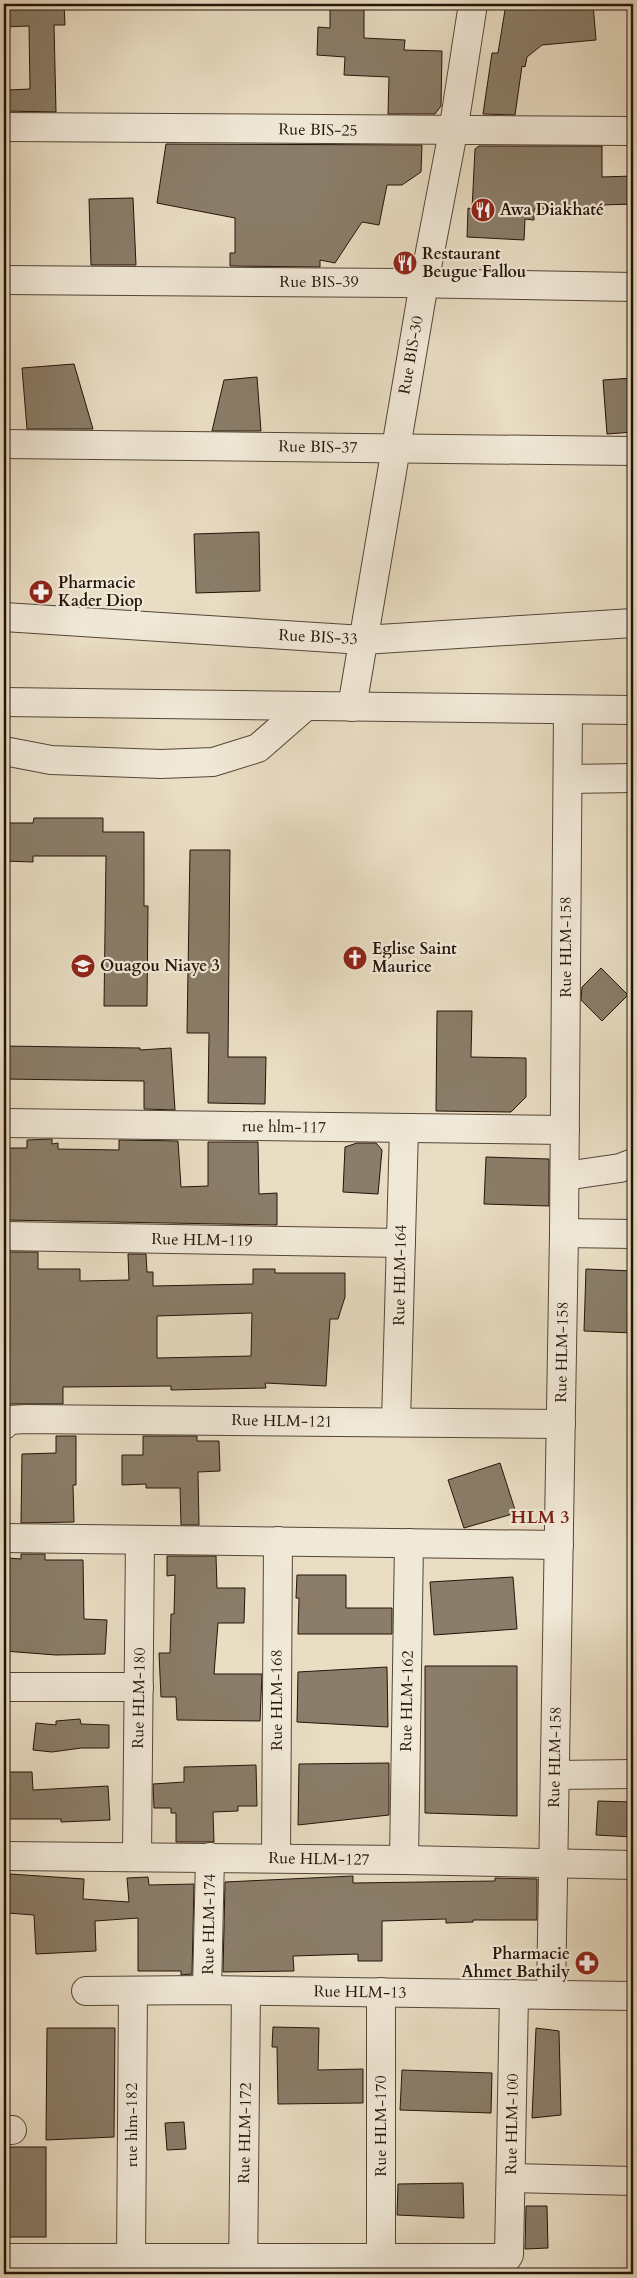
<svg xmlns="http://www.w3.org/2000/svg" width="637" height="2278" viewBox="0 0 637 2278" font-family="Cardo,serif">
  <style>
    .building { fill: #8a7d69; stroke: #241408; fill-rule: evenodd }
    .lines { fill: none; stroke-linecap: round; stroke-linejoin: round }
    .minor-casing { stroke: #554637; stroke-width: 30 }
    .minor { stroke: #f1e9d8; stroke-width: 28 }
    .labels { text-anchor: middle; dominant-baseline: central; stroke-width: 4.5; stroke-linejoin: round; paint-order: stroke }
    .street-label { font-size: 16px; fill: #241408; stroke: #f1e9d8 }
    .poi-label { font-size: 16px; font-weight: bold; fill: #241408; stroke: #f1e9d8; text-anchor: start }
    .neighbourhood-label { font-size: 18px; font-weight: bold; fill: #7a1f14; stroke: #f1e9d8 }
  </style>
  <rect width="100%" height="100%" fill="#e9ddc3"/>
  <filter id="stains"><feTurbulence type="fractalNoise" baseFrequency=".004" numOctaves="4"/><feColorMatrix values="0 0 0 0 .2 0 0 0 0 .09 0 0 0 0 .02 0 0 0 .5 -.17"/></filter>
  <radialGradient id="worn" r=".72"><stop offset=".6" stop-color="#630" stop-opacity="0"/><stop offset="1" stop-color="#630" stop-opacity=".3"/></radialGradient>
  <g class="building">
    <polygon points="4,4 64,4 65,25 54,25 56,112 4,111 4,93 7,93 8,90 30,89 29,26 4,27"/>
    <polygon points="330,4 364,4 364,38 405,40 404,50 442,51 441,106 435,114 388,114 389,77 344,75 345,57 317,55 318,27 330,28"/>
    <polygon points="506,4 593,4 596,40 542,45 527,57 525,67 522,66 515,115 483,114 492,53 498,53"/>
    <polygon points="166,144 422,145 421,172 402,185 387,185 379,225 362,222 335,263 320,260 320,267 230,266 230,253 235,253 235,218 157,203"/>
    <polygon points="479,146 602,146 602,177 633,176 633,204 602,205 602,209 534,209 534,220 525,219 524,240 467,237 468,208 472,209 475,149"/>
    <polygon points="133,198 136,265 91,265 89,199"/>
    <polygon points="74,364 93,429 27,429 22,368"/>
    <polygon points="257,377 261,431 212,431 224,380"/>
    <polygon points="633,378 633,432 607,434 603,380"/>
    <polygon points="259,532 260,591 196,593 194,534"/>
    <polygon points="34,818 103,818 103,832 144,832 144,906 148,906 147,1006 104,1006 106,856 33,856 33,862 4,861 4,823 33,823"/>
    <polygon points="190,850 230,850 228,1057 266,1057 265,1104 208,1103 209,1033 187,1033"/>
    <polygon points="601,968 628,995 602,1021 581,1000 582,987"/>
    <polygon points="437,1011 472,1011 471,1057 526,1058 526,1097 511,1112 436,1111"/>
    <polygon points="4,1046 140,1048 140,1050 171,1048 175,1110 144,1109 144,1081 4,1079"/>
    <polygon points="52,1139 52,1144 58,1143 58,1149 119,1150 119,1140 178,1141 181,1187 208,1186 208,1142 258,1142 259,1194 277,1193 277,1225 4,1220 4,1148 27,1148 27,1140"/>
    <polygon points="357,1143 376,1143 382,1150 378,1194 343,1192 345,1147"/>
    <polygon points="486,1157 549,1159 549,1206 484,1204"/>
    <path d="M 4,1252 L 38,1252 L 38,1269 L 80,1269 L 80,1281 L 129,1280 L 128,1254 L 146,1254 L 147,1272 L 153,1272 L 153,1286 L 253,1284 L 253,1269 L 275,1269 L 275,1273 L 345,1273 L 345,1297 L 338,1319 L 330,1319 L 326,1386 L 265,1383 L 266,1388 L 171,1390 L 171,1386 L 63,1387 L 63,1404 L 4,1404 ZM 252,1313 L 251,1356 L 157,1358 L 157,1316 Z"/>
    <polygon points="586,1269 633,1271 633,1333 584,1331"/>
    <polygon points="56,1436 76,1436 76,1485 73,1485 74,1522 21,1523 22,1454 56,1453"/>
    <polygon points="143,1436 197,1436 197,1441 219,1441 220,1471 198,1472 199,1525 181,1525 180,1488 146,1488 146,1484 122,1485 122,1455 143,1455"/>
    <polygon points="500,1463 516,1513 464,1528 448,1480"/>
    <polygon points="21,1554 45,1554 45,1560 83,1560 84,1619 107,1620 105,1654 56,1655 4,1651 8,1558 21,1559"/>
    <polygon points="167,1556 216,1556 217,1588 245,1588 244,1623 218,1623 214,1674 262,1674 260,1721 177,1720 176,1697 161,1697 159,1653 170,1653 171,1614 174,1614 175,1575 167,1576"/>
    <polygon points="297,1575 346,1575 346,1608 392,1608 392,1634 298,1634 299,1598 296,1598"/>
    <polygon points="513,1577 517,1629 434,1635 430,1582"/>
    <polygon points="425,1666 517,1666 517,1816 425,1813"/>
    <polygon points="387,1667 388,1727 297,1722 298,1672"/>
    <polygon points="80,1719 81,1724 109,1725 109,1748 81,1748 52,1752 33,1750 36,1723 56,1725 56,1721"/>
    <polygon points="389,1763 389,1815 298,1825 299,1764"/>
    <polygon points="256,1765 257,1806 238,1806 238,1811 213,1812 214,1842 176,1842 176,1813 171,1813 171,1808 154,1808 153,1784 184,1782 184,1767"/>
    <polygon points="4,1772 32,1772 33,1790 108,1786 110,1820 61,1822 61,1819 4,1819"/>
    <polygon points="598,1801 633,1802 633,1837 596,1835"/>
    <polygon points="10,1874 84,1879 83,1899 129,1902 127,1878 148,1877 149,1885 194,1884 192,1974 181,1975 181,1971 138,1971 138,1918 95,1921 96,1951 36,1954 34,1915 7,1913"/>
    <polygon points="353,1876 353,1883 495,1881 495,1878 537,1879 537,1920 473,1920 473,1922 446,1923 446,1919 382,1921 382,1961 358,1961 358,1954 293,1956 294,1971 223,1972 225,1882"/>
    <polygon points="273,2027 319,2028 318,2070 363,2069 363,2103 278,2104 277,2047 272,2047"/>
    <polygon points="47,2028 115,2028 114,2137 46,2140"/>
    <polygon points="536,2028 559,2031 561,2115 532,2118"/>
    <polygon points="402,2070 492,2073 491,2113 400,2110"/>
    <polygon points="184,2122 186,2149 167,2150 165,2123"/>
    <rect x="4" y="2147" width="42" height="90"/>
    <polygon points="463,2183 464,2218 397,2215 398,2184"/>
    <polygon points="526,2206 547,2206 548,2248 525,2249"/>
  </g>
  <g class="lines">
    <defs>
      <g id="minor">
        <polyline points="4,127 633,131"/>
        <polyline points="4,280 402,283 633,287"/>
        <polyline points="4,444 633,451"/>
        <polyline points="4,617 363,640 633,623"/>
        <polyline points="4,702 633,710"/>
        <polyline points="352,707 424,283 453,132 473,4"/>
        <polyline points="4,751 51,760 161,764 213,762 258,748 306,706"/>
        <polyline points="568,779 633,778"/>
        <polyline points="4,1123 565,1130"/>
        <polyline points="565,1176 620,1168 633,1163"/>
        <polyline points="564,1233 633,1234"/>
        <polyline points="4,1236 401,1243"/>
        <polyline points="396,1422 404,1128"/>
        <polyline points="4,1425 9,1420 26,1419 561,1424"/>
        <polyline points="4,1538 559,1545"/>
        <polyline points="4,1687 139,1687"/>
        <polyline points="556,1775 633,1774"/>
        <polyline points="4,1856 404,1860 633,1865"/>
        <polyline points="137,1856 140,1540"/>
        <polyline points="276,1858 278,1541"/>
        <polyline points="404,1860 409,1543"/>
        <polyline points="207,1990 210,1857"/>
        <polyline points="86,1991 207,1990 633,1996"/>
        <polyline points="381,1992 381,2259"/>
        <polyline points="551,1995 564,1233 568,710"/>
        <polyline points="4,2130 12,2130"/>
        <polyline points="511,2178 633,2181"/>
        <polyline points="4,2258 507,2258 509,2255 514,1994"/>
        <polyline points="131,2259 133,1991"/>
        <polyline points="243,2274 246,1991"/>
      </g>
    </defs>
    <use href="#minor" class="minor-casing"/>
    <use href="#minor" class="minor"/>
  </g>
  <defs>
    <symbol id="restaurant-disc" viewBox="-11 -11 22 22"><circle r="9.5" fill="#8f2418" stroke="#f1e9d8"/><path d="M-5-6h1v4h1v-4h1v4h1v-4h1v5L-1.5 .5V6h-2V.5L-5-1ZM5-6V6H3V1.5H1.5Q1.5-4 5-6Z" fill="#fff"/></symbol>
    <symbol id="pharmacy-disc" viewBox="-11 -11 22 22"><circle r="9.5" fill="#8f2418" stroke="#f1e9d8"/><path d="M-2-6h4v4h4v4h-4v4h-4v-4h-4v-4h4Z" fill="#fff"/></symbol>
    <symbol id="church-disc" viewBox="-11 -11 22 22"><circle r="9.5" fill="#8f2418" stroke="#f1e9d8"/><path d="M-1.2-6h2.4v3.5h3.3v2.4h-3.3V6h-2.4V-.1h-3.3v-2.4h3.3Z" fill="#fff"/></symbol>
    <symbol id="school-disc" viewBox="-11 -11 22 22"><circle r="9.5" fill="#8f2418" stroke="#f1e9d8"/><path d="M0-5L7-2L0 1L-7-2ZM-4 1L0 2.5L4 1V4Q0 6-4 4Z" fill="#fff"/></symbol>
  </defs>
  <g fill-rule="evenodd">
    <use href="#restaurant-disc" x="469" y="196" width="28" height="28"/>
    <use href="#restaurant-disc" x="391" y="249" width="28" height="28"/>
    <use href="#pharmacy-disc" x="27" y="578" width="28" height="28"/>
    <use href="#church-disc" x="341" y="944" width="28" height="28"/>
    <use href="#school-disc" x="69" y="952" width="28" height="28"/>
    <use href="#pharmacy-disc" x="573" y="1949" width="28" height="28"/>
  </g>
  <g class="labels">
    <g class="street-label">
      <text transform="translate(318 130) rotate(1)">Rue BIS-25</text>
      <text x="319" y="282">Rue BIS-39</text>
      <text transform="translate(411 355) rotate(-80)">Rue BIS-30</text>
      <text transform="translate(318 447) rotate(1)">Rue BIS-37</text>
      <text transform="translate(318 637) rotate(3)">Rue BIS-33</text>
      <text transform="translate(566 947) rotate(-90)">Rue HLM-158</text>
      <text transform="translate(284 1127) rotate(1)">rue hlm-117</text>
      <text transform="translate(202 1240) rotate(1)">Rue HLM-119</text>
      <text transform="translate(400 1275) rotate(-89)">Rue HLM-164</text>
      <text transform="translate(562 1352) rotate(-89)">Rue HLM-158</text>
      <text transform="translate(282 1421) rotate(1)">Rue HLM-121</text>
      <text transform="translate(139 1698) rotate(-89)">Rue HLM-180</text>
      <text transform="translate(277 1700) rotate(-90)">Rue HLM-168</text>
      <text transform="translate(407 1701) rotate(-89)">Rue HLM-162</text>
      <text transform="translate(555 1757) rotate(-89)">Rue HLM-158</text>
      <text transform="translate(319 1859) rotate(1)">Rue HLM-127</text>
      <text transform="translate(209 1924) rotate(-89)">Rue HLM-174</text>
      <text transform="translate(360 1992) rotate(1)">Rue HLM-13</text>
      <text transform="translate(512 2124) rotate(-89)">Rue HLM-100</text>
      <text transform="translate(132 2125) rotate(-90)">rue hlm-182</text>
      <text transform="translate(381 2126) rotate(-90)">Rue HLM-170</text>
      <text transform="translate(245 2133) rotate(-89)">Rue HLM-172</text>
    </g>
    <g class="poi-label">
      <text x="500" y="210">Awa Diakhaté</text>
      <text x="422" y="254">Restaurant<tspan x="422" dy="18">Beugue Fallou</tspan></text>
      <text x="58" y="583">Pharmacie<tspan x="58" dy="18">Kader Diop</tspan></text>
      <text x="372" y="949">Eglise Saint<tspan x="372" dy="18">Maurice</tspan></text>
      <text x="100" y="966">Ouagou Niaye 3</text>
      <text x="570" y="1954" text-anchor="end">Pharmacie<tspan x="570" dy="18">Ahmet Bathily</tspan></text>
    </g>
    <g class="neighbourhood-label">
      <text x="540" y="1517">HLM 3</text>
    </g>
  </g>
  <rect width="637" height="2278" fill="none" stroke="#e9ddc3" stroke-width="20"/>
  <rect x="5" y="5" width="627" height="2268" fill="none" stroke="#241408" stroke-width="2.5"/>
  <rect x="10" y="10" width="617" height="2258" fill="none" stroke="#241408"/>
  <rect width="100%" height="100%" filter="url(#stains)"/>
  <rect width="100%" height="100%" fill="url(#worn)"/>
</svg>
